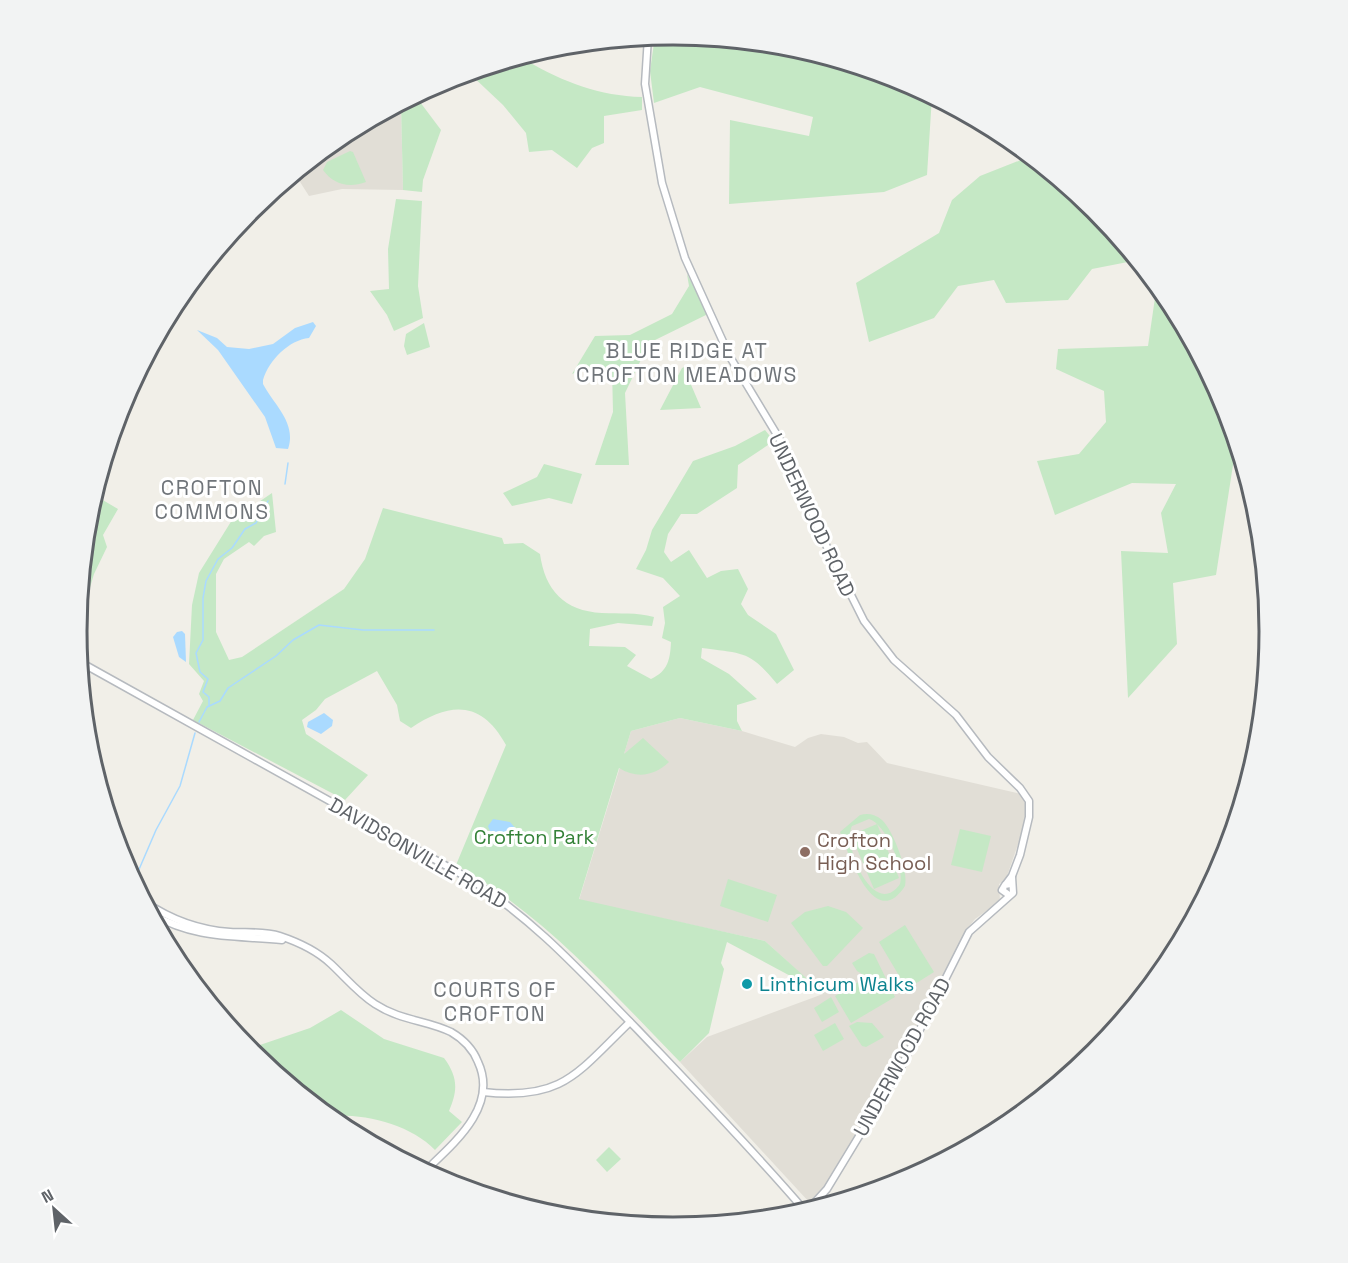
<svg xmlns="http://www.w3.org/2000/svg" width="1348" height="1263" viewBox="0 0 1348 1263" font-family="'Space Grotesk',sans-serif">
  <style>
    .education { fill: #e1ded6 }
    .green { fill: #c5e8c5; fill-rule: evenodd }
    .water { fill: #aadaff }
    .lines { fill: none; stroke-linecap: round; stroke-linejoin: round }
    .stream { stroke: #aadaff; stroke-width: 1.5 }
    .secondary-casing { stroke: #b6babf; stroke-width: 9 }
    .secondary { stroke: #fff; stroke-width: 6 }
    .education-dot { fill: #8d6e63; stroke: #fff; stroke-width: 2 }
    .culture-dot { fill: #0f9aa8; stroke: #fff; stroke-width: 2 }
    .labels { text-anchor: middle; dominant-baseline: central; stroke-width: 6; stroke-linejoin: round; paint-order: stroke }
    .street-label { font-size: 20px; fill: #5f6368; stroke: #fff }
    .park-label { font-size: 20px; fill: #348238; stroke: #fff }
    .education-label { font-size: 20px; fill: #785e54; stroke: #fff; text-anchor: start }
    .culture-label { font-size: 20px; fill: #0d838f; stroke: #fff; text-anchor: start }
    .neighbourhood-label { font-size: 21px; letter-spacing: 1.5px; fill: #70757a; stroke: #fff }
    .rim { fill: none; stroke: #5f6368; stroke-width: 3 }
  </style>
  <rect width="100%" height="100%" fill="#f1efe8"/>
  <g class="education">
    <polygon points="401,104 403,190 342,189 309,196 295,174 343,135"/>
    <polygon points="680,718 742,731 795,747 808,738 821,734 844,737 858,743 867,742 887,763 1021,794 1025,803 1025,824 1006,879 999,884 1000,901 975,919 967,929 897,1065 847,1151 824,1187 809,1202 680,1062 707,1037 823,994 765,941 579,900 631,731"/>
  </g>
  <g class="green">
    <polygon points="674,35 791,46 903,80 932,96 927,175 884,192 729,204 730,120 809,136 813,117 700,87 654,103 650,71 655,36"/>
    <path d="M 526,55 L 527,61 C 563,82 600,96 642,97 L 642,110 L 604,116 L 604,143 L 592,148 L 577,168 L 552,150 L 529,152 L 526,133 L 503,105 L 469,73 Z"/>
    <polygon points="428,89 420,102 441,130 423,180 422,192 403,190 401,104"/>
    <path d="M 350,151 L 353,152 L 366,182 C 349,188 334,185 323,170 L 327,162 Z"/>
    <polygon points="1031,156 1096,210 1138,260 1092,269 1068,300 1006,303 994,280 958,286 934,318 869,342 856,283 939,233 952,200 980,176"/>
    <polygon points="396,199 422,201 418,286 423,318 394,331 387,315 370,291 389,289 388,249"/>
    <polygon points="687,274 708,314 649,343 625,393 629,465 595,465 613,412 612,369 581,370 572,374 595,336 630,335 672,314 689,286"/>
    <polygon points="1157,284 1171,300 1226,403 1237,439 1216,575 1173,583 1177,644 1128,698 1121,551 1168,553 1161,513 1176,484 1132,483 1055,515 1037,461 1079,454 1106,422 1104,391 1056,369 1058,349 1148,346"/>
    <polygon points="424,323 430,347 407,355 404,346 406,334"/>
    <polygon points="691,364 689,380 701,408 660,410 682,368"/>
    <path d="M 765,430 L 774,441 L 738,465 L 737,488 L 697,514 L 681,514 L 668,534 L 664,552 L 671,562 L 689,550 L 707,578 L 721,571 L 738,569 L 748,589 L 741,604 L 748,615 L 776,634 L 794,670 L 777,684 C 749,650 744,654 702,648 L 701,658 L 729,674 L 757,699 L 737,705 L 737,721 L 742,731 L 680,718 L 631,731 L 624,754 L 643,738 L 669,762 C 654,776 637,779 619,768 L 579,899 L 765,941 L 824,994 L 727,942 L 721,963 L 724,969 L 709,1033 L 680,1062 C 610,990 544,915 456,865 L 506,745 C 482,701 451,701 411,728 L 400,721 L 397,705 L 377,671 L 325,699 L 316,710 L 302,720 L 306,734 L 368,775 L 345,800 L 193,720 L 203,701 L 199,694 L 204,681 L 189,664 L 192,605 L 199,573 L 232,520 L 272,493 L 276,532 L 264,536 L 254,546 L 249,542 L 224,559 L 216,574 L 216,632 L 229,660 L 242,657 L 344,589 L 365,559 L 383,508 L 502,538 L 504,544 L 523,543 L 540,554 C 545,590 564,611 602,613 C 620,614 636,612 654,617 L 652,626 L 618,623 L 590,629 L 589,646 L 625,647 L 636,655 L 627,666 L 651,679 C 668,671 670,660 671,642 L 662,638 L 665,623 L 663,607 L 680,596 L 663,578 L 636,569 L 646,550 L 652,530 L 693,461 L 735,446 Z"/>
    <polygon points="544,464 582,474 572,504 549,498 512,506 503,493 537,477"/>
    <polygon points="100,476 101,499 118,509 103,535 107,547 94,574 77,631 89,515"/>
    <path d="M 860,815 C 868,813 875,814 882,820 C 893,830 909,872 905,886 C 874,934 848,852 840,832 ZM 869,819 C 885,823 905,869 900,884 C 874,921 842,844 852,826 Z"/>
    <polygon points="877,824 899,878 874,889 851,835"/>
    <polygon points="960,829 991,836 982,872 951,865"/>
    <polygon points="728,879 777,895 768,922 720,906"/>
    <polygon points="828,906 846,912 863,928 827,966 823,966 791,923 805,912"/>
    <polygon points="905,925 934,972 907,989 879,942"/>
    <polygon points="869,953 874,954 895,997 851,1023 835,996 867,977 857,971 852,963"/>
    <polygon points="831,997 839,1012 822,1022 814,1008"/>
    <path d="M 341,1010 L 384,1039 L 444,1058 C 458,1077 458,1090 449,1111 L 462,1122 L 435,1150 C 410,1124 363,1113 328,1116 L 248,1049 L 310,1028 Z"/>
    <polygon points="857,1022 872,1023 884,1037 866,1047 862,1046 849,1026"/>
    <polygon points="835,1023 844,1039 823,1051 814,1035"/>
    <polygon points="609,1147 621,1159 607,1172 596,1160"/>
  </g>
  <g class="water">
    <path d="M 313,322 L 316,326 L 309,338 C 289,340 269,360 263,380 L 263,384 C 274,405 297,423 288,449 L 276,448 L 265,417 L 218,350 L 197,330 L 217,338 L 227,347 L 249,349 L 273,344 L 295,328 Z"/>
    <polygon points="177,632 182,631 185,634 186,662 179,657 173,637"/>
    <polygon points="324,713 333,720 332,726 321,734 307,727 308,722"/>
    <path d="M 493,819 L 510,822 L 517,830 L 516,837 C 505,843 491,838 488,826 Z"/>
  </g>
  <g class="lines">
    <g class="stream">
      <polyline points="285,484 288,463"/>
      <polyline points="209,706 209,697 203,692 208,679 200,672 196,653 203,640 203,598 206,581 218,559 232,548 245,529 256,523 268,501"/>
      <polyline points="199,722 207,707 220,701 228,688 276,656 293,640 319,625 363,630 434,630"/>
      <polyline points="134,881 156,830 180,786 195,733"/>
    </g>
    <defs>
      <g id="secondary">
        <polyline points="648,37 645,84 662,183 685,258 730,357 788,453 820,533 864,621 894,660 956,715 988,757 1020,788 1029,801 1029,817 1020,855 1012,876 1006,884"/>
        <path d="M 80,662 L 468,878 C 534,919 583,974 637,1029 C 694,1089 752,1149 806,1212"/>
        <polyline points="1009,895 1002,890 1005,885 1010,884"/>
        <path d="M 145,902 C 170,919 200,930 230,932 C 247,933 264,931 280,936 C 298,942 317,951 331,964 C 346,978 358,993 375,1004 C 401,1021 427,1020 451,1032 C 463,1039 473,1049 478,1062 C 499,1107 453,1144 424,1172"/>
        <path d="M 151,914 C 199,940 232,935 282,940"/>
        <path d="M 483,1092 C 563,1101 577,1073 630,1022"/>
        <polyline points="806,1212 827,1189 901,1067 969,932 1013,893 1012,877"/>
      </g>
    </defs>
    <use href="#secondary" class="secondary-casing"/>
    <use href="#secondary" class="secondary"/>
  </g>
  <circle class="education-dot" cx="805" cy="852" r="6"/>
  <circle class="culture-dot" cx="747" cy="984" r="6"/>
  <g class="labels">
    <g class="street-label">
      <text transform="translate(812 515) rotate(65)">UNDERWOOD ROAD</text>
      <text transform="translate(418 853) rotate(30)">DAVIDSONVILLE ROAD</text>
      <text transform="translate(902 1057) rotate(-61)">UNDERWOOD ROAD</text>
    </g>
    <g class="park-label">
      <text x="534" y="837">Crofton Park</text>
    </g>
    <g class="education-label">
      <text x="817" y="840">Crofton<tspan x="817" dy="23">High School</tspan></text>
    </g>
    <g class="culture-label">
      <text x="759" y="984">Linthicum Walks</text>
    </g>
    <g class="neighbourhood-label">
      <text x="687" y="350">BLUE RIDGE AT<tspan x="687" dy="24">CROFTON MEADOWS</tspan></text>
      <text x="212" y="487">CROFTON<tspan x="212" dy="24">COMMONS</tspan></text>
      <text x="495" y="989">COURTS OF<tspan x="495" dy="24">CROFTON</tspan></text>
    </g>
  </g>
  <path d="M0 0H1348V1263H0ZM87 631a586 586 0 1 1 1172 0a586 586 0 1 1-1172 0Z" fill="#f2f3f3" fill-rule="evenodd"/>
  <path class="rim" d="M87 631a586 586 0 1 1 1172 0a586 586 0 1 1-1172 0Z"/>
  <g transform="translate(54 1209) rotate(333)" stroke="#ffffff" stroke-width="4.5" paint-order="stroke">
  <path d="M0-4.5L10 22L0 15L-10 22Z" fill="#5f6368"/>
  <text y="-9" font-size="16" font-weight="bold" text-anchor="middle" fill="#5f6368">N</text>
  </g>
</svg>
